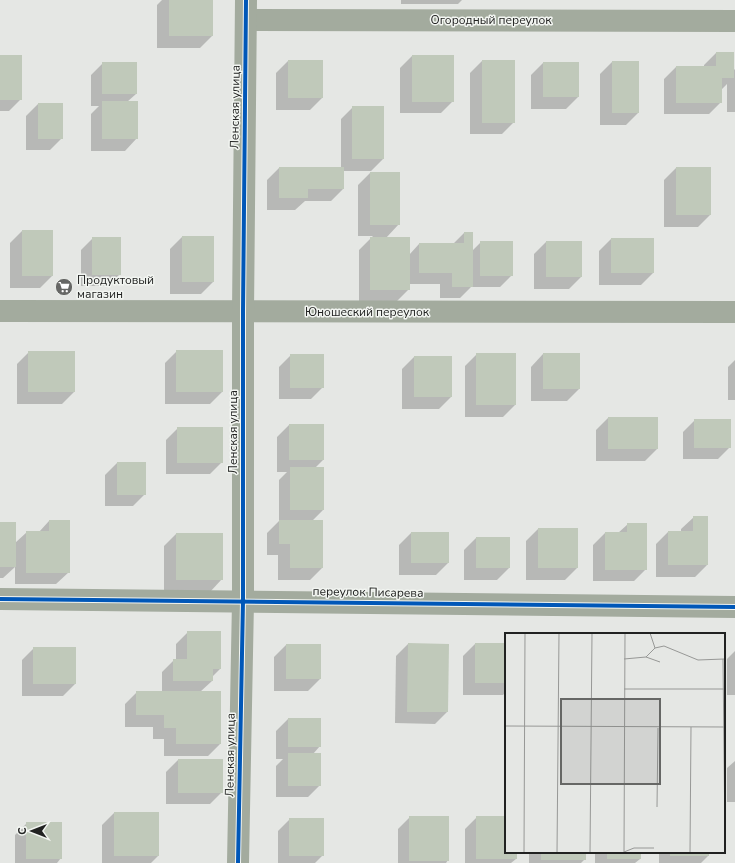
<svg xmlns="http://www.w3.org/2000/svg" width="735" height="863" viewBox="0 0 735 863" font-family="'Nunito Sans',sans-serif">
  <style>
    .shadow { fill: #0003 }
    .building { fill: #c0c9ba }
    .lines { fill: none; stroke-linecap: round; stroke-linejoin: round }
    .minor { stroke: #a3ab9e; stroke-width: 22 }
    .tertiary { stroke: #a3ab9e; stroke-width: 22 }
    .cycleway-casing { stroke: #f2f5f1; stroke-width: 6 }
    .cycleway { stroke: #0057b8; stroke-width: 4 }
    .labels { text-anchor: middle; dominant-baseline: central; stroke-width: 3; stroke-linejoin: round; paint-order: stroke }
    .street-label { font-size: 12px; fill: #212221; stroke: #f2f5f1 }
    .poi-label { font-size: 12px; fill: #212221; stroke: #f2f5f1; text-anchor: start }
    .inset-road { fill: none; stroke: #979896; stroke-width: 1 }
    .view { fill: #666765; fill-opacity: 0.15; stroke: #666765; stroke-width: 2 }
    .inset-edge { fill: none; stroke: #212221; stroke-width: 2 }
  </style>
  <rect width="100%" height="100%" fill="#e5e7e4"/>
  <g class="shadow">
    <polygon points="162,0 212,0 212,36 200,48 157,48 157,5"/>
    <polygon points="401,0 462,0 458,4 401,4"/>
    <polygon points="716,53 733,71 735,69 735,112 727,112 727,84 721,90 721,102 709,114 664,114 664,79 676,67 704,67 704,65"/>
    <polygon points="0,56 21,99 9,111 0,111"/>
    <polygon points="412,56 453,101 441,113 400,113 400,68"/>
    <polygon points="288,61 322,98 310,110 276,110 276,73"/>
    <polygon points="482,61 514,122 502,134 470,134 470,73"/>
    <polygon points="612,62 638,113 626,125 600,125 600,74"/>
    <polygon points="103,63 136,94 127,102 137,138 125,151 91,151 91,114 99,106 91,106 91,75"/>
    <polygon points="543,63 578,97 566,109 531,109 531,75"/>
    <polygon points="38,104 62,138 50,150 26,150 26,116"/>
    <polygon points="353,107 383,159 371,171 343,171 343,189 331,201 305,201 295,210 267,210 267,180 279,168 341,168 341,119"/>
    <polygon points="676,168 710,215 698,227 664,227 664,180"/>
    <polygon points="370,173 399,173 399,224 386,238 409,255 419,244 453,244 464,233 472,251 481,242 512,275 500,287 471,287 460,298 440,298 440,284 409,284 409,289 397,301 359,301 359,250 373,236 358,236 358,185"/>
    <polygon points="22,231 52,276 40,288 10,288 10,243"/>
    <polygon points="182,237 213,237 213,282 201,294 170,294 170,249"/>
    <polygon points="93,238 120,274 108,286 81,286 81,250"/>
    <polygon points="611,239 653,273 641,285 599,285 599,251"/>
    <polygon points="546,242 581,277 569,289 534,289 534,254"/>
    <polygon points="177,351 222,392 210,404 165,404 165,363"/>
    <polygon points="29,352 74,392 62,404 17,404 17,364"/>
    <polygon points="477,354 515,405 503,417 465,417 465,366"/>
    <polygon points="543,354 579,389 567,401 531,401 531,367"/>
    <polygon points="291,355 323,387 311,399 279,399 279,367"/>
    <polygon points="414,357 451,397 439,409 402,409 402,369"/>
    <polygon points="735,360 735,400 728,400 728,367"/>
    <polygon points="608,418 657,449 645,461 596,461 596,430"/>
    <polygon points="695,420 730,447 718,459 683,459 683,432"/>
    <polygon points="289,425 323,460 315,468 323,510 312,521 322,568 310,580 278,580 278,555 267,555 267,533 279,521 279,480 287,472 277,472 277,437"/>
    <polygon points="178,428 222,462 210,474 166,474 166,440"/>
    <polygon points="117,463 145,463 145,494 133,506 105,506 105,475"/>
    <polygon points="694,517 707,565 695,577 656,577 656,544 668,532 681,532 681,529"/>
    <polygon points="49,521 69,572 56,584 15,584 15,567 3,578 0,578 0,523 15,543 27,532 39,532"/>
    <polygon points="628,524 646,569 634,581 593,581 593,545 605,533 618,533"/>
    <polygon points="538,529 577,568 565,580 526,580 526,541"/>
    <polygon points="411,533 448,533 448,563 436,575 399,575 399,545"/>
    <polygon points="176,534 222,579 210,592 164,592 164,546"/>
    <polygon points="476,538 509,538 509,568 497,580 464,580 464,550"/>
    <polygon points="188,632 220,669 212,677 212,681 200,692 220,744 208,756 164,756 164,739 153,739 153,727 125,727 125,704 137,692 162,692 162,672 174,660 176,660 176,644"/>
    <polygon points="408,644 447,712 435,724 395,723 396,656"/>
    <polygon points="475,644 506,644 506,692 503,695 463,695 463,656"/>
    <polygon points="286,645 320,679 308,691 274,691 274,657"/>
    <polygon points="34,648 75,684 63,696 22,696 22,660"/>
    <polygon points="735,651 735,695 727,695 727,659"/>
    <polygon points="288,719 320,746 313,754 320,785 308,797 276,797 276,766 283,759 276,759 276,731"/>
    <polygon points="178,760 222,792 210,804 166,804 166,772"/>
    <polygon points="735,761 735,802 727,802 727,768"/>
    <polygon points="114,813 158,813 158,856 151,863 102,863 102,825"/>
    <polygon points="410,817 448,860 446,863 398,863 398,829"/>
    <polygon points="477,817 506,817 506,852 516,852 516,859 511,863 465,863 465,829"/>
    <polygon points="290,819 323,855 315,863 278,863 278,831"/>
    <polygon points="27,823 61,858 57,863 15,863 15,835"/>
    <polygon points="529,852 585,852 585,859 581,863 529,863"/>
    <polygon points="595,852 640,852 640,859 635,863 595,863"/>
    <polygon points="659,852 708,852 708,856 701,863 659,863"/>
  </g>
  <g class="building">
    <rect x="169" y="0" width="44" height="36"/>
    <polygon points="716,52 734,52 734,78 722,78 722,103 676,103 676,66 716,66"/>
    <rect x="0" y="55" width="22" height="45"/>
    <rect x="412" y="55" width="42" height="47"/>
    <rect x="288" y="60" width="35" height="38"/>
    <rect x="482" y="60" width="33" height="63"/>
    <rect x="612" y="61" width="27" height="52"/>
    <rect x="102" y="62" width="35" height="32"/>
    <rect x="543" y="62" width="36" height="35"/>
    <rect x="102" y="101" width="36" height="38"/>
    <rect x="38" y="103" width="25" height="36"/>
    <rect x="352" y="106" width="32" height="53"/>
    <polygon points="279,167 344,167 344,189 308,189 308,198 279,198"/>
    <rect x="676" y="167" width="35" height="48"/>
    <rect x="370" y="172" width="30" height="53"/>
    <rect x="22" y="230" width="31" height="46"/>
    <polygon points="464,232 473,232 473,287 452,287 452,273 419,273 419,243 464,243"/>
    <rect x="182" y="236" width="32" height="46"/>
    <rect x="92" y="237" width="29" height="38"/>
    <rect x="370" y="237" width="40" height="53"/>
    <rect x="611" y="238" width="43" height="35"/>
    <rect x="480" y="241" width="33" height="35"/>
    <rect x="546" y="241" width="36" height="36"/>
    <rect x="176" y="350" width="47" height="42"/>
    <rect x="28" y="351" width="47" height="41"/>
    <rect x="476" y="353" width="40" height="52"/>
    <rect x="543" y="353" width="37" height="36"/>
    <rect x="290" y="354" width="34" height="34"/>
    <rect x="414" y="356" width="38" height="41"/>
    <rect x="608" y="417" width="50" height="32"/>
    <rect x="694" y="419" width="37" height="29"/>
    <rect x="289" y="424" width="35" height="36"/>
    <rect x="177" y="427" width="46" height="36"/>
    <rect x="117" y="462" width="29" height="33"/>
    <rect x="290" y="467" width="34" height="43"/>
    <polygon points="693,516 708,516 708,565 668,565 668,531 693,531"/>
    <polygon points="49,520 70,520 70,573 26,573 26,531 49,531"/>
    <polygon points="279,520 323,520 323,568 290,568 290,544 279,544"/>
    <rect x="0" y="522" width="16" height="45"/>
    <polygon points="627,523 647,523 647,570 605,570 605,532 627,532"/>
    <rect x="538" y="528" width="40" height="40"/>
    <rect x="411" y="532" width="38" height="31"/>
    <rect x="176" y="533" width="47" height="47"/>
    <rect x="476" y="537" width="34" height="31"/>
    <polygon points="187,631 221,631 221,669 213,669 213,681 173,681 173,659 187,659"/>
    <polygon points="408,643 449,644 448,712 407,712"/>
    <rect x="475" y="643" width="31" height="40"/>
    <rect x="286" y="644" width="35" height="35"/>
    <rect x="33" y="647" width="43" height="37"/>
    <polygon points="136,691 221,691 221,744 176,744 176,728 164,728 164,715 136,715"/>
    <rect x="288" y="718" width="33" height="29"/>
    <rect x="288" y="753" width="33" height="33"/>
    <rect x="178" y="759" width="45" height="34"/>
    <rect x="114" y="812" width="45" height="44"/>
    <rect x="409" y="816" width="40" height="45"/>
    <polygon points="476,816 506,816 506,852 517,852 517,859 476,859"/>
    <rect x="289" y="818" width="35" height="38"/>
    <rect x="26" y="822" width="36" height="37"/>
    <rect x="541" y="852" width="45" height="8"/>
    <rect x="607" y="852" width="34" height="7"/>
    <rect x="670" y="852" width="39" height="4"/>
  </g>
  <g class="lines">
    <g class="minor">
      <polyline points="246,20 735,21"/>
      <polyline points="0,311 735,312"/>
      <polyline points="0,599 735,607"/>
    </g>
    <polyline class="tertiary" points="238,863 243,601 243,312 246,0"/>
    <defs>
      <g id="cycleway">
        <polyline points="0,599 735,607"/>
        <polyline points="238,863 243,601 243,312 246,0"/>
      </g>
    </defs>
    <use href="#cycleway" class="cycleway-casing"/>
    <use href="#cycleway" class="cycleway"/>
  </g>
  <defs>
    <symbol id="supermarket-disc" viewBox="-11 -11 22 22"><circle r="9.5" fill="#666765" stroke="#f2f5f1"/><path d="M-6-5.5h2.5l.6 2H6L4.5 2H-2.5L-4.4-4H-6ZM-1.5 3.2a1.3 1.3 0 1 0 .1 0ZM3 3.2a1.3 1.3 0 1 0 .1 0Z" fill="#fff"/></symbol>
  </defs>
  <g fill-rule="evenodd">
    <use href="#supermarket-disc" x="54" y="277" width="20" height="20"/>
  </g>
  <g class="labels">
    <g class="street-label">
      <text x="491" y="20">Огородный переулок</text>
      <text transform="translate(235 107) rotate(-89)">Ленская улица</text>
      <text x="367" y="312">Юношеский переулок</text>
      <text transform="translate(233 432) rotate(-90)">Ленская улица</text>
      <text transform="translate(368 592) rotate(1)">переулок Писарева</text>
      <text transform="translate(230 755) rotate(-89)">Ленская улица</text>
    </g>
    <g class="poi-label">
      <text x="77" y="280">Продуктовый<tspan x="77" dy="14">магазин</tspan></text>
    </g>
  </g>
  <g transform="translate(505 633)">
    <rect width="220" height="220" fill="#e5e7e4"/>
    <path class="inset-road" d="M 145,0 L 150,15M 141,24 L 155,29M 119,26 L 141,24 L 150,15 L 159,13 L 193,27 L 219,26M 218,26 L 220,207M 119,56 L 220,56M 0,93 L 220,94M 152,174 L 153,95M 119,219 L 129,215 L 149,215M 19,220 L 20,0M 52,220 L 54,0M 85,220 L 87,0M 119,220 L 120,0M 185,220 L 186,94"/>
    <path class="view" d="M 56,66 L 155,66 L 155,151 L 56,151 Z"/>
    <rect width="220" height="220" class="inset-edge"/>
  </g>
  <g transform="translate(32 831) rotate(270)" stroke="#f2f5f1" stroke-width="3" paint-order="stroke">
  <path d="M0-3L7 15L0 10L-7 15Z" fill="#212221"/>
  <text y="-6" font-size="11" font-weight="bold" text-anchor="middle" fill="#212221">С</text>
  </g>
</svg>
